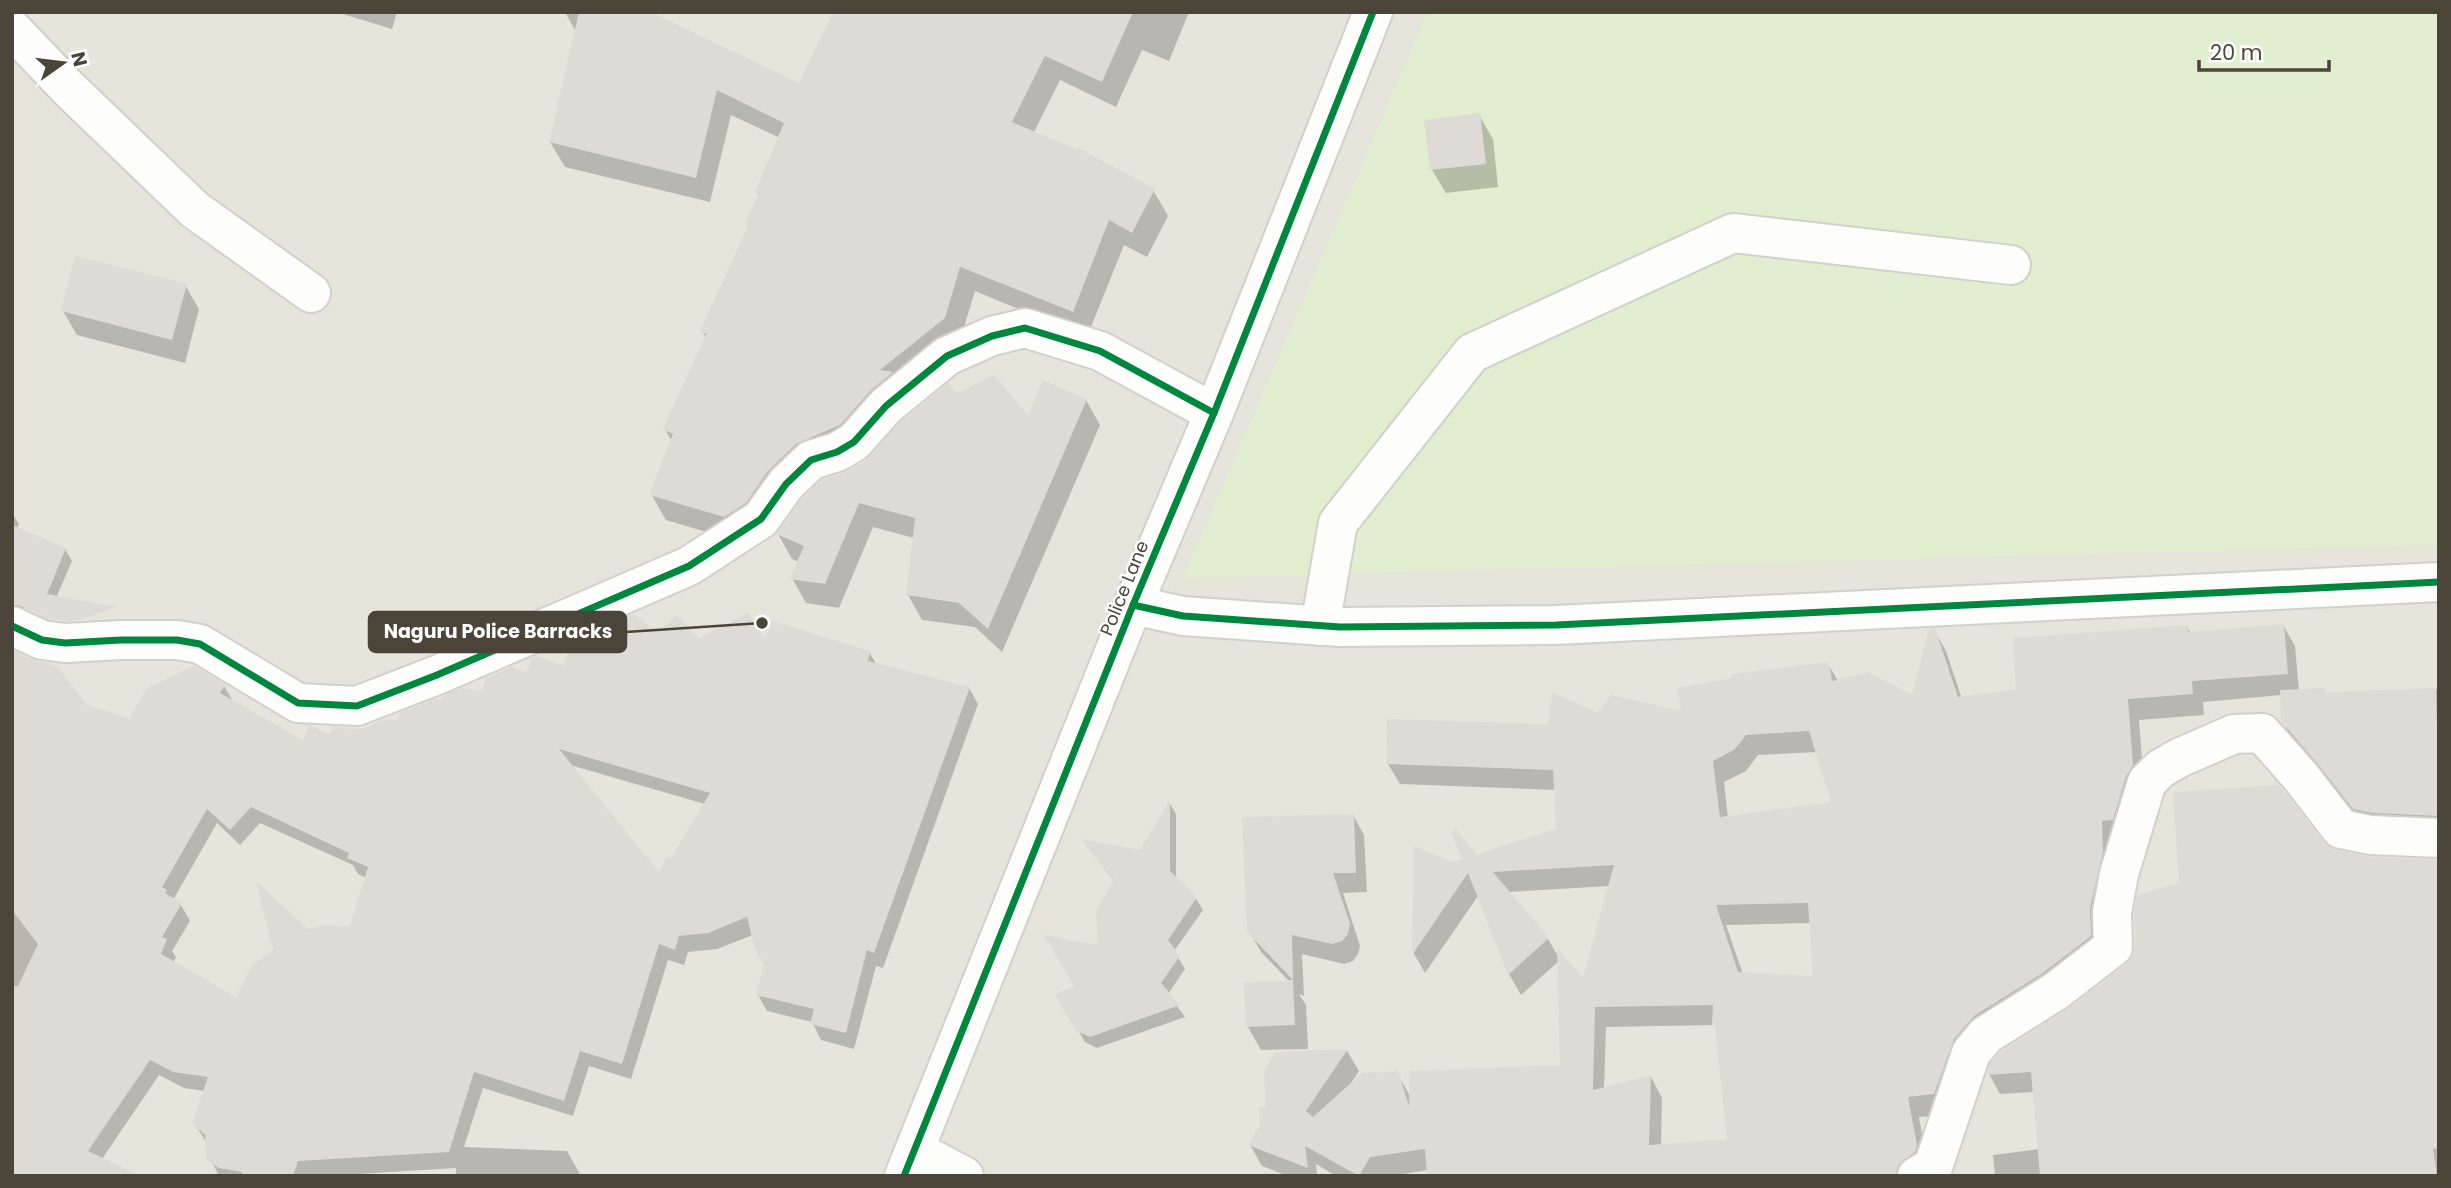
<svg xmlns="http://www.w3.org/2000/svg" width="2451" height="1188" viewBox="0 0 2451 1188" font-family="Poppins,sans-serif">
  <style>
    .residential { fill: #e7e4dc }
    .green { fill: #e1eecf }
    .shadow { fill: #0003; fill-rule: evenodd }
    .building { fill: #dedbd6; fill-rule: evenodd }
    .lines { fill: none; stroke-linecap: round; stroke-linejoin: round }
    .minor-casing { stroke: #d2d0cb; stroke-width: 42 }
    .minor { stroke: #fdfdfc; stroke-width: 38 }
    .cycleway-casing { stroke: #fff; stroke-width: 11 }
    .cycleway { stroke: #00873e; stroke-width: 7 }
    .labels { text-anchor: middle; dominant-baseline: central; stroke-width: 5; stroke-linejoin: round; paint-order: stroke }
    .street-label { font-size: 18px; fill: #4b4439; stroke: #fff }
    .leader { fill: none; stroke: #4b4439; stroke-width: 2.5 }
    .callout-dot { fill: #4b4439; stroke: #fff; stroke-width: 2.5 }
    .callout { fill: #4b4439; stroke: #4b4439; stroke-width: 2.5 }
    .callout-label { font-size: 19px; text-anchor: middle; font-weight: bold; fill: #fff }
  </style>
  <rect width="100%" height="100%" fill="#f4f2ee"/>
  <rect class="residential" x="12" y="12" width="2427" height="1164"/>
  <polygon class="green" points="1428,12 2439,12 2439,545 1183,578"/>
  <g class="shadow">
    <polygon points="336,12 397,12 392,29"/>
    <polygon points="565,12 641,12 800,85 835,12 1189,12 1169,61 1142,50 1116,107 1060,80 1034,132 1153,190 1168,216 1147,257 1124,245 1087,337 975,291 959,344 740,542 666,520 651,494 672,442 665,429 706,338 702,331 749,228 759,196 757,192 780,138 731,115 710,202 565,167 550,142 576,32"/>
    <polygon points="1479,115 1493,139 1498,187 1446,193 1432,170"/>
    <polygon points="185,285 199,309 185,363 77,335 63,311"/>
    <polygon points="957,395 1028,418 1086,400 1100,425 1002,652 975,627 922,620 908,595 914,538 873,527 839,608 806,603 792,578 799,562 792,559 778,534 844,474 867,462"/>
    <polygon points="12,513 19,524 17,529 65,549 72,561 54,603 12,610"/>
    <path d="M 2283,625 L 2295,646 L 2299,691 L 2326,693 L 2439,689 L 2439,836 L 2367,829 L 2331,783 L 2294,742 L 2282,720 L 2282,695 L 2203,702 L 2204,715 L 2139,720 L 2144,786 L 2102,958 L 1986,1037 L 1946,1115 L 1919,1117 L 1928,1167 L 1923,1176 L 1428,1176 L 1428,1170 L 1391,1176 L 1336,1176 L 1316,1164 L 1317,1176 L 1288,1176 L 1262,1166 L 1250,1145 L 1262,1126 L 1267,1108 L 1276,1054 L 1347,1051 L 1359,1071 L 1349,1086 L 1397,1073 L 1411,1098 L 1562,1067 L 1559,961 L 1521,995 L 1509,974 L 1478,896 L 1425,973 L 1414,954 L 1416,848 L 1453,863 L 1558,830 L 1556,790 L 1400,784 L 1388,764 L 1599,715 L 1683,713 L 1828,664 L 1838,681 L 1913,698 L 1934,630 L 1946,651 L 1962,699 L 2018,690 L 2187,627 L 2191,634 ZM 1817,752 L 1833,804 L 1728,818 L 1724,782 L 1746,771 L 1758,755 ZM 1610,886 L 1584,981 L 1559,958 L 1548,939 L 1508,892 ZM 1811,923 L 1814,978 L 1743,974 L 1726,925 ZM 1715,1025 L 1717,1030 L 1729,1141 L 1661,1146 L 1662,1098 L 1651,1077 L 1604,1089 L 1606,1027 Z"/>
    <path d="M 658,634 L 699,642 L 765,643 L 869,652 L 877,665 L 969,688 L 978,704 L 883,968 L 876,966 L 854,1049 L 821,1040 L 812,1022 L 767,1011 L 758,995 L 766,965 L 753,935 L 717,949 L 688,952 L 684,965 L 668,960 L 631,1079 L 589,1066 L 573,1116 L 483,1088 L 464,1147 L 567,1151 L 581,1176 L 456,1176 L 456,1168 L 325,1176 L 219,1176 L 209,1156 L 207,1143 L 194,1123 L 205,1091 L 184,1088 L 159,1075 L 102,1159 L 12,1176 L 12,652 L 85,705 L 130,721 L 224,686 L 234,703 L 303,743 L 400,722 L 443,703 L 483,692 L 528,674 L 566,668 L 604,640 ZM 570,765 L 705,804 L 671,861 L 659,875 ZM 217,823 L 240,845 L 260,823 L 353,865 L 358,874 L 366,878 L 352,928 L 308,931 L 237,1000 L 173,963 L 176,957 L 172,951 L 190,921 L 181,905 L 173,900 Z"/>
    <polygon points="1170,804 1176,814 1176,879 1196,899 1203,910 1174,951 1185,969 1168,994 1185,1017 1097,1048 1085,1042 1057,996 1076,987 1100,948 1115,883 1085,841 1141,852"/>
    <polygon points="1353,815 1364,835 1367,892 1343,893 1360,946 1358,954 1353,961 1344,964 1302,954 1304,996 1299,994 1306,1005 1308,1049 1261,1050 1248,1027 1290,982 1261,952 1249,931"/>
    <polygon points="2323,844 2336,852 2369,859 2439,861 2439,1176 1981,1176 1995,1174 1993,1155 2039,1149 2035,1092 2000,1094 1989,1074"/>
  </g>
  <g class="building">
    <polygon points="579,12 651,12 799,83 833,12 1133,12 1102,82 1045,56 1012,122 1078,150 1079,148 1155,189 1132,233 1109,220 1073,312 960,267 945,318 880,370 893,372 870,391 840,425 796,444 768,471 746,503 724,517 649,495 673,434 663,429 706,334 700,331 748,226 745,224 759,193 755,192 784,123 717,90 696,178 549,142"/>
    <polygon points="1480,113 1486,164 1430,170 1424,120"/>
    <polygon points="75,256 187,284 172,340 61,311"/>
    <polygon points="994,375 1028,415 1043,380 1087,399 988,629 959,603 906,595 915,518 859,503 825,584 790,579 804,546 776,534 803,498 822,479 844,473 865,461 901,422 948,383 957,393"/>
    <polygon points="12,525 66,548 47,594 117,607 80,620 66,621 48,619 21,606 12,605"/>
    <path d="M 748,612 L 765,639 L 772,621 L 870,651 L 868,661 L 970,687 L 874,953 L 867,950 L 846,1033 L 810,1024 L 814,1009 L 756,995 L 764,965 L 755,950 L 747,917 L 708,933 L 679,936 L 675,950 L 659,944 L 622,1064 L 580,1051 L 564,1101 L 474,1072 L 449,1152 L 298,1161 L 293,1176 L 242,1176 L 242,1172 L 219,1168 L 207,1160 L 205,1135 L 192,1123 L 208,1077 L 173,1072 L 150,1060 L 88,1151 L 141,1176 L 12,1176 L 12,986 L 18,986 L 38,944 L 12,910 L 12,650 L 33,660 L 57,666 L 86,704 L 129,719 L 147,688 L 194,666 L 225,685 L 220,693 L 303,740 L 309,725 L 330,734 L 333,727 L 362,729 L 385,719 L 398,720 L 400,713 L 435,699 L 442,701 L 442,696 L 461,688 L 482,691 L 486,678 L 511,667 L 527,672 L 532,658 L 536,656 L 564,666 L 572,640 L 588,634 L 603,638 L 616,622 L 633,614 L 658,632 L 677,615 L 699,639 ZM 559,749 L 710,793 L 671,858 L 667,856 L 659,872 ZM 251,807 L 349,853 L 347,858 L 368,867 L 350,926 L 324,925 L 308,929 L 256,881 L 273,950 L 252,965 L 236,997 L 161,954 L 167,939 L 162,937 L 182,903 L 165,893 L 167,890 L 162,887 L 207,809 L 230,830 Z"/>
    <path d="M 2284,624 L 2288,674 L 2192,681 L 2193,694 L 2128,699 L 2133,765 L 2126,776 L 2113,820 L 2102,821 L 2103,852 L 2090,908 L 2091,936 L 2043,973 L 1974,1016 L 1954,1039 L 1934,1094 L 1908,1097 L 1917,1145 L 1915,1152 L 1899,1164 L 1895,1176 L 1427,1176 L 1425,1149 L 1370,1157 L 1359,1176 L 1305,1146 L 1308,1168 L 1248,1145 L 1260,1125 L 1259,1107 L 1266,1106 L 1264,1071 L 1275,1052 L 1348,1049 L 1306,1111 L 1313,1117 L 1362,1073 L 1398,1071 L 1409,1106 L 1410,1071 L 1560,1065 L 1557,947 L 1583,978 L 1614,865 L 1493,872 L 1549,938 L 1508,975 L 1468,873 L 1412,955 L 1414,846 L 1453,862 L 1462,859 L 1451,832 L 1456,829 L 1477,854 L 1556,829 L 1553,770 L 1386,764 L 1387,719 L 1548,724 L 1552,692 L 1598,713 L 1611,695 L 1681,711 L 1677,688 L 1732,678 L 1731,674 L 1829,662 L 1832,681 L 1868,672 L 1912,695 L 1929,629 L 1935,628 L 1958,697 L 2016,689 L 2013,638 L 2188,625 L 2188,632 ZM 1809,731 L 1831,802 L 1720,817 L 1713,761 L 1734,750 L 1746,735 ZM 1808,903 L 1813,976 L 1738,972 L 1716,905 ZM 1713,1005 L 1712,1025 L 1715,1025 L 1727,1139 L 1649,1145 L 1651,1075 L 1593,1090 L 1595,1007 Z"/>
    <polygon points="2325,688 2325,692 2436,688 2439,816 2373,813 2353,809 2317,763 2281,721 2280,690"/>
    <polygon points="2279,785 2324,842 2336,850 2369,857 2439,860 2439,1148 2433,1149 2437,1176 2040,1176 2031,1072 1987,1075 1990,1064 2001,1052 2069,1008 2126,964 2132,957 2135,946 2134,914 2137,895 2179,883 2173,792"/>
    <polygon points="1170,800 1170,871 1197,897 1168,940 1180,956 1161,983 1180,1005 1090,1037 1076,1031 1055,995 1074,986 1044,935 1098,945 1096,910 1114,881 1081,839 1140,850"/>
    <polygon points="1354,814 1356,873 1333,873 1350,924 1348,934 1342,941 1332,944 1292,935 1293,980 1247,932 1242,817"/>
    <polygon points="1293,980 1295,1025 1246,1027 1244,982"/>
  </g>
  <g class="lines">
    <defs>
      <g id="minor">
        <polyline points="12,29 68,88 195,210 311,293"/>
        <polyline points="1133,605 1183,616 1340,627 1556,625 2439,582"/>
        <polyline points="12,626 42,640 65,643 121,640 177,640 200,644 298,703 357,706 437,675 689,566 761,519 786,484 811,460 837,452 854,442 886,406 947,356 992,336 1025,328 1100,351 1214,413"/>
        <polyline points="1320,626 1338,523 1472,353 1733,233 2011,265"/>
        <polyline points="915,1150 964,1176"/>
        <polyline points="904,1176 1133,605 1214,413 1373,12"/>
        <polyline points="1917,1176 1933,1167 1971,1053 1986,1035 2056,991 2113,947 2112,912 2119,874 2147,782 2160,769 2179,758 2234,734 2262,733 2300,776 2341,829 2370,835 2439,838"/>
      </g>
    </defs>
    <use href="#minor" class="minor-casing"/>
    <use href="#minor" class="minor"/>
    <defs>
      <g id="cycleway">
        <polyline points="1133,605 1183,616 1340,627 1556,625 2439,582"/>
        <polyline points="12,626 42,640 65,643 121,640 177,640 200,644 298,703 357,706 437,675 689,566 761,519 786,484 811,460 837,452 854,442 886,406 947,356 992,336 1025,328 1100,351 1214,413"/>
        <polyline points="904,1176 1133,605 1214,413 1373,12"/>
      </g>
    </defs>
    <use href="#cycleway" class="cycleway-casing"/>
    <use href="#cycleway" class="cycleway"/>
  </g>
  <g class="labels">
    <g class="street-label">
      <text transform="translate(1124 588) rotate(-68)">Police Lane</text>
    </g>
  </g>
  <path class="leader" d="M762 623L626 632"/>
  <circle class="callout-dot" cx="762" cy="623" r="7"/>
  <rect class="callout" x="369" y="612" width="257" height="40" rx="7"/>
  <g class="callout-label">
    <text x="498" y="638">Naguru Police Barracks</text>
  </g>
  <rect width="2451" height="1188" fill="none" stroke="#4b4439" stroke-width="28"/>
  <g transform="translate(63 63) rotate(76)" stroke="#ffffff" stroke-width="5" paint-order="stroke">
  <path d="M0-5L12 26L0 18L-12 26Z" fill="#4b4439"/>
  <text y="-10" font-size="19" font-weight="bold" text-anchor="middle" fill="#4b4439">N</text>
  </g>
  <path d="M2199 60v10h130v-10" fill="none" stroke="#4b4439" stroke-width="3.5"/>
  <text x="2210" y="60" font-size="21" fill="#4b4439" stroke="#ffffff" stroke-width="5" paint-order="stroke">20 m</text>
</svg>
